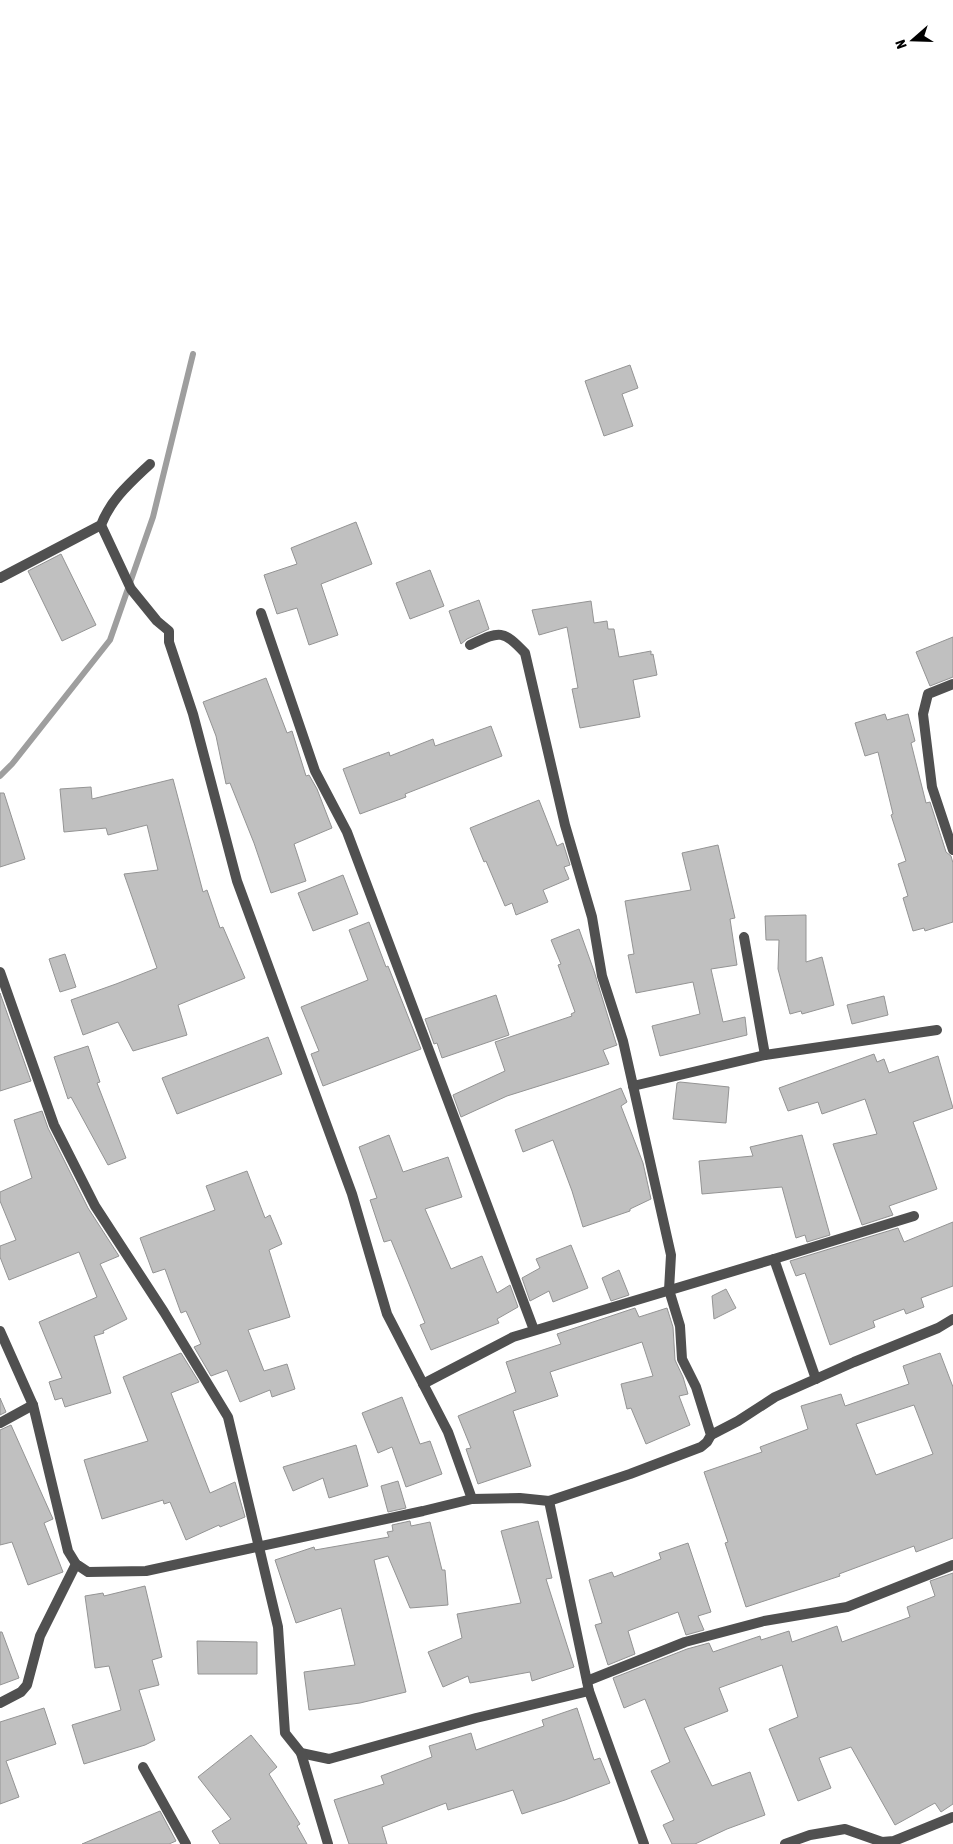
<svg xmlns="http://www.w3.org/2000/svg" width="953" height="1844" viewBox="0 0 953 1844" font-family="'Asap Condensed',sans-serif">
  <style>
    .lines { fill: none; stroke-linecap: round; stroke-linejoin: round }
    .stream { stroke: #9e9e9e; stroke-width: 6 }
    .building { fill: #c0c0c0; stroke: #949494; fill-rule: evenodd }
    .minor { stroke: #505050; stroke-width: 10 }
  </style>
  <rect width="100%" height="100%" fill="#fff"/>
  <g class="lines">
    <polyline class="stream" points="0,776 12,764 110,640 153,517 193,354"/>
  </g>
  <g class="building">
    <polygon points="630,365 638,388 622,394 633,426 604,436 585,381"/>
    <polygon points="356,522 372,564 321,584 338,635 309,645 297,608 277,614 264,575 297,564 291,548"/>
    <polygon points="61,554 96,625 62,641 28,571"/>
    <polygon points="430,570 444,606 410,619 396,583"/>
    <polygon points="479,600 489,629 467,639 461,644 449,611"/>
    <polygon points="591,601 594,623 607,621 608,629 614,629 619,657 651,651 651,655 653,654 657,675 633,680 640,717 580,728 572,689 578,688 567,627 539,635 532,610"/>
    <polygon points="953,637 953,677 930,686 916,652"/>
    <polygon points="266,678 287,733 292,731 306,776 309,775 317,789 332,828 294,844 306,881 271,893 254,843 230,783 226,784 216,736 203,702"/>
    <polygon points="885,714 887,720 908,714 915,741 911,743 926,803 930,802 946,852 951,856 953,863 953,922 925,931 924,928 913,931 903,898 908,896 898,864 906,861 891,815 893,814 878,752 865,756 855,723"/>
    <polygon points="491,726 502,756 405,794 406,797 360,814 343,769 389,752 390,756 433,739 435,746"/>
    <polygon points="173,779 203,892 207,890 220,928 223,927 245,978 178,1005 187,1035 133,1051 118,1022 83,1035 71,1000 116,984 157,968 124,874 158,870 147,825 108,835 106,828 64,832 60,789 91,787 92,799"/>
    <polygon points="0,793 4,793 25,859 0,867"/>
    <polygon points="539,800 557,846 563,843 570,865 564,867 569,879 543,890 548,902 516,915 512,903 505,906 486,861 484,862 470,828"/>
    <polygon points="718,845 735,918 730,919 737,965 711,969 723,1022 745,1017 747,1035 660,1056 652,1026 700,1014 693,982 636,993 628,955 634,954 625,901 691,890 682,853"/>
    <polygon points="343,875 358,914 313,931 298,893"/>
    <polygon points="806,915 806,962 822,957 834,1005 802,1014 801,1011 790,1014 778,969 779,940 766,940 765,916"/>
    <polygon points="369,922 386,967 388,966 421,1049 323,1086 311,1054 319,1051 301,1007 368,980 349,930"/>
    <polygon points="579,929 594,971 616,1043 617,1045 603,1050 609,1064 507,1096 461,1117 453,1095 505,1071 495,1042 572,1016 571,1014 575,1012 558,965 561,964 551,940"/>
    <polygon points="65,954 76,987 60,992 49,959"/>
    <polygon points="0,993 31,1081 0,1091"/>
    <polygon points="496,995 509,1035 442,1058 437,1043 434,1044 425,1019"/>
    <polygon points="884,996 888,1015 852,1024 847,1005"/>
    <polygon points="268,1037 282,1074 177,1114 162,1078"/>
    <polygon points="88,1046 100,1082 97,1083 126,1158 108,1165 71,1097 68,1099 54,1057"/>
    <polygon points="874,1054 877,1062 884,1059 889,1073 938,1056 953,1108 913,1122 937,1189 889,1206 893,1215 862,1225 833,1144 877,1134 865,1099 822,1114 818,1102 788,1111 779,1088"/>
    <polygon points="680,1082 729,1087 726,1123 673,1119 677,1083"/>
    <polygon points="621,1088 627,1102 621,1106 643,1163 651,1199 630,1209 630,1211 583,1227 572,1191 553,1140 523,1152 515,1130"/>
    <polygon points="42,1111 48,1128 88,1208 119,1256 100,1264 127,1319 103,1331 104,1333 94,1336 111,1393 65,1407 62,1398 55,1400 49,1382 62,1378 39,1322 97,1297 79,1252 9,1280 0,1257 0,1246 16,1240 0,1201 0,1192 32,1178 14,1120"/>
    <polygon points="389,1135 403,1172 448,1157 462,1197 425,1209 451,1269 482,1256 497,1293 510,1285 518,1307 497,1319 499,1323 431,1350 420,1325 425,1323 391,1240 384,1242 370,1200 377,1198 359,1147"/>
    <polygon points="802,1135 830,1235 807,1242 805,1235 796,1238 782,1187 702,1194 699,1161 753,1156 750,1147"/>
    <polygon points="247,1171 265,1218 270,1215 282,1244 269,1250 290,1317 248,1330 264,1371 287,1364 295,1389 272,1397 270,1390 240,1402 227,1370 211,1376 194,1347 201,1344 186,1311 181,1313 165,1269 153,1273 140,1238 215,1210 206,1186"/>
    <polygon points="953,1222 953,1286 921,1298 924,1307 906,1314 904,1309 873,1321 875,1327 830,1345 805,1273 796,1276 790,1261 898,1228 904,1242"/>
    <polygon points="571,1245 588,1288 553,1302 549,1291 530,1301 522,1278 540,1268 536,1259"/>
    <polygon points="619,1270 629,1295 611,1301 602,1278"/>
    <polygon points="726,1289 736,1308 714,1319 712,1296"/>
    <polygon points="635,1308 639,1317 667,1308 673,1327 675,1360 683,1377 688,1394 679,1396 690,1425 646,1444 631,1408 627,1409 621,1384 653,1376 642,1342 550,1372 558,1396 513,1411 531,1466 478,1484 466,1449 471,1448 458,1416 516,1392 506,1362 561,1344 557,1334"/>
    <polygon points="181,1353 199,1382 171,1393 210,1493 235,1482 245,1517 220,1527 219,1525 186,1540 170,1502 164,1504 163,1500 102,1519 84,1460 148,1441 123,1377"/>
    <path d="M 940,1353 L 953,1387 L 953,1538 L 916,1552 L 914,1546 L 839,1574 L 840,1576 L 746,1607 L 725,1543 L 728,1542 L 704,1472 L 762,1452 L 760,1447 L 808,1429 L 801,1406 L 841,1394 L 845,1406 L 909,1384 L 903,1366 ZM 914,1405 L 933,1454 L 876,1475 L 856,1424 Z"/>
    <polygon points="402,1397 420,1444 430,1441 442,1474 406,1487 392,1447 378,1453 362,1413"/>
    <polygon points="0,1398 6,1412 0,1415"/>
    <polygon points="11,1425 53,1519 44,1523 63,1572 28,1585 12,1542 0,1545 0,1430"/>
    <polygon points="356,1445 368,1486 329,1498 323,1478 293,1491 283,1467"/>
    <polygon points="398,1481 406,1508 388,1512 381,1486"/>
    <polygon points="410,1521 411,1526 430,1522 442,1570 445,1570 448,1605 410,1608 388,1556 374,1560 406,1692 360,1703 309,1710 304,1672 355,1665 341,1608 296,1623 275,1560 314,1547 315,1550 389,1537 387,1532 393,1531 392,1525"/>
    <polygon points="538,1521 552,1578 546,1579 574,1667 532,1681 530,1672 470,1683 468,1676 443,1687 428,1652 462,1638 457,1614 521,1603 501,1531"/>
    <polygon points="688,1543 711,1612 698,1616 704,1630 686,1635 678,1612 628,1631 635,1654 608,1665 595,1625 602,1623 589,1580 612,1572 614,1577 661,1559 659,1553"/>
    <polygon points="953,1573 953,1804 941,1812 935,1803 895,1825 851,1747 819,1758 831,1788 798,1801 769,1729 798,1717 782,1665 719,1688 728,1711 684,1728 712,1786 750,1772 765,1815 727,1829 695,1844 672,1844 663,1825 674,1820 651,1771 670,1762 645,1699 624,1708 613,1678 687,1649 709,1643 713,1652 760,1636 761,1640 789,1631 792,1642 837,1626 842,1642 910,1617 907,1607 935,1596 930,1581"/>
    <polygon points="145,1586 162,1657 152,1660 159,1685 139,1690 155,1740 145,1745 84,1764 72,1725 121,1710 109,1666 95,1668 85,1596 103,1593 104,1596"/>
    <polygon points="0,1632 2,1632 19,1678 0,1685"/>
    <polygon points="197,1641 257,1642 257,1674 198,1674"/>
    <polygon points="44,1708 56,1744 6,1761 19,1797 0,1804 0,1722"/>
    <polygon points="577,1708 594,1760 600,1758 610,1783 565,1800 522,1814 513,1790 448,1810 446,1803 382,1827 387,1844 349,1844 334,1800 384,1784 381,1776 432,1757 429,1746 471,1733 476,1750 544,1726 542,1720"/>
    <polygon points="251,1735 277,1767 269,1774 300,1824 297,1826 307,1844 220,1844 212,1831 231,1819 198,1777"/>
    <polygon points="160,1811 176,1841 169,1844 82,1844"/>
  </g>
  <g class="lines">
    <g class="minor">
      <polyline points="101,525 131,589 157,621 169,631 169,642 193,714 237,881 352,1194 387,1314 448,1432 472,1499"/>
      <path d="M 0,578 L 101,525 C 111,499 130,483 150,464"/>
      <polyline points="261,613 315,771 347,832 534,1330"/>
      <polyline points="953,684 928,694 923,714 932,787 953,850"/>
      <polyline points="744,937 765,1055"/>
      <polyline points="0,972 54,1125 95,1206 164,1312 228,1417 278,1627 285,1733 301,1753 329,1759 476,1718 589,1691"/>
      <polyline points="633,1086 765,1055 937,1030"/>
      <polyline points="774,1259 816,1379"/>
      <path d="M 0,1331 L 33,1405 L 68,1551 L 76,1564 L 88,1572 L 146,1571 L 423,1511 L 472,1499 L 520,1498 L 549,1501 L 630,1474 L 701,1447 L 707,1442 L 711,1435 L 696,1387 L 682,1359 L 680,1326 L 669,1290 L 671,1255 L 623,1041 L 602,976 L 592,917 L 565,825 L 525,653 C 502,629 500,631 470,645"/>
      <polyline points="423,1384 513,1337 774,1259 914,1216"/>
      <polyline points="0,1423 33,1405"/>
      <polyline points="711,1435 738,1421 775,1397 854,1362 938,1328 953,1319"/>
      <polyline points="549,1501 589,1691 644,1844"/>
      <polyline points="587,1681 685,1642 764,1621 847,1607 953,1565"/>
      <polyline points="0,1703 21,1692 27,1685 40,1636 76,1564"/>
      <polyline points="301,1753 328,1844"/>
      <polyline points="143,1767 186,1844"/>
      <polyline points="785,1844 810,1835 845,1829 882,1842 894,1841 953,1817"/>
    </g>
  </g>
  <g transform="translate(913 40) rotate(250)" stroke="#ffffff" stroke-width="4" paint-order="stroke">
  <path d="M0-4L9 19L0 12L-9 19Z" fill="#000000"/>
  <text y="-8" font-size="14" font-weight="bold" text-anchor="middle" fill="#000000">N</text>
  </g>
</svg>
